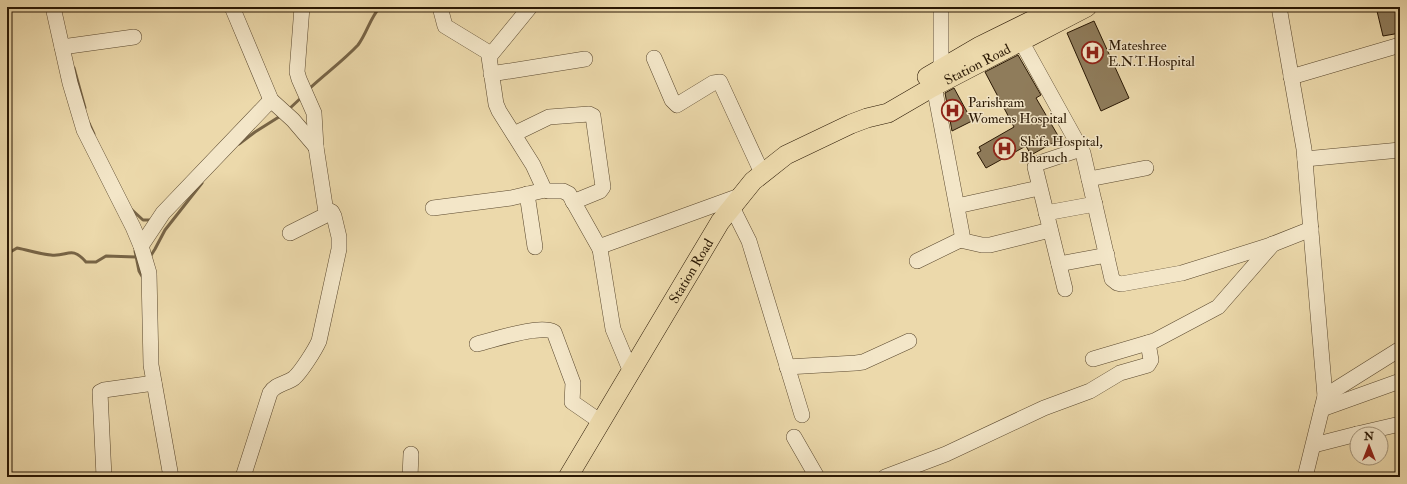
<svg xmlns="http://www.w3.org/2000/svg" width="1407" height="484" viewBox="0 0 1407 484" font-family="'IM FELL Double Pica',serif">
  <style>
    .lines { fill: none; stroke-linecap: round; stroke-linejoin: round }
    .stream { stroke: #776446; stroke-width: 3 }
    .building { fill: #8f7c5b; stroke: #2a1804 }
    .minor-casing { stroke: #5a482e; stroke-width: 16 }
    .major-casing { stroke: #2a1804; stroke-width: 20 }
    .minor { stroke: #f3e6c8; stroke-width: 15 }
    .major { stroke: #ecd9ab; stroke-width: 19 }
    .labels { text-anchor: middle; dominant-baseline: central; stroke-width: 3; stroke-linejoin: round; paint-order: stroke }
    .poi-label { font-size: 14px; fill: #2a1804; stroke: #f3e6c8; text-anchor: start }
    .street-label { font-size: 14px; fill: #2a1804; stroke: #f3e6c8 }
  </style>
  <rect width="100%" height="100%" fill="#ecd9ab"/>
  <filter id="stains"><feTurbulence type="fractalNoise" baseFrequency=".005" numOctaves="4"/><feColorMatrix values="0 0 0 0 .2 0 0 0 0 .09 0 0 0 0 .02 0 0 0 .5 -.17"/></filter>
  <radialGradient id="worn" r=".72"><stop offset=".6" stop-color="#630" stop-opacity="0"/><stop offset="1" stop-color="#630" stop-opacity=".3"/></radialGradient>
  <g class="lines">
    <g class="stream">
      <polyline points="74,68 85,108"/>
      <path d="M 309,89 C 325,74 343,61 358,45 C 367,33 370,18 380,7"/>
      <polyline points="288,110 303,96"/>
      <polyline points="89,123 94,134"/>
      <polyline points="239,144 255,132 282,115"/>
      <polyline points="131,209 143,220 153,220"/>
      <polyline points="135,251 139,271 143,278"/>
      <path d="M 7,254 L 17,248 C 28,250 40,254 51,255 C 68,257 71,245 86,262 L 96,262 L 106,256 L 136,257"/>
      <polyline points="150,257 155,249 165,230 202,183"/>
    </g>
  </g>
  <g class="building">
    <polygon points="1376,7 1400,7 1400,33 1383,36"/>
    <polygon points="1094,21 1129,98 1101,111 1067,33"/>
    <polygon points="1018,55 1041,95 1036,98 1060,139 1031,155 1026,146 986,168 977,153 981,151 979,147 1014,127 985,72"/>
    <polygon points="954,88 972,121 952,131 945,93"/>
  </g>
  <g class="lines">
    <defs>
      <g id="minor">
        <polyline points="53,7 70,83 84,130 133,227 141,246 149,273 151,365 171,477"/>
        <polyline points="232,7 271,100 293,120 316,147"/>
        <polyline points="440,7 445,26 491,54"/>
        <polyline points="530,7 489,57 496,104 499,111 533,165 544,189 548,191 563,191 569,194 600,249"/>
        <polyline points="941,7 941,68 946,76"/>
        <polyline points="1279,7 1304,149 1325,396 1305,477"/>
        <polyline points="1021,41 1083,153 1112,279 1117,283 1121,284 1182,273 1268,246 1311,229"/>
        <polyline points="62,47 134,37"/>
        <polyline points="654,58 672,100 677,105 713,83 720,82 762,173"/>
        <polyline points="491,74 585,59"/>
        <polyline points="1291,77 1400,45"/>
        <polyline points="514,134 549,117 589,114 593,116 603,187 600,191 573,202"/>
        <polyline points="1305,159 1400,150"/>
        <polyline points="1089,179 1146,168"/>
        <polyline points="527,194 535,247"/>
        <polyline points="957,206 1039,188"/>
        <polyline points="732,207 749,241 802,415"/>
        <polyline points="433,208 511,198 545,190"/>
        <polyline points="1046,213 1095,204"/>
        <polyline points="290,233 324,216 326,212 316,147 314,113 299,79 297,72 302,7"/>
        <polyline points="960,240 982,245 990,245 1050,230"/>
        <polyline points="141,246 163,213 271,100"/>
        <polyline points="917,261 958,241 961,239 962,234 934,86"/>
        <polyline points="1059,264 1107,255"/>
        <polyline points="1065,289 1035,167 1039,163 1081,149"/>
        <path d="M 477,344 C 494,340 539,324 554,332 L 573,383 L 572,402 L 601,422"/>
        <polyline points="1093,359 1154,341 1218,307 1273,244"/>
        <polyline points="787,367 856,363 863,362 909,341"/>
        <polyline points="631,372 613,329 600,249 604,245 742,195"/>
        <polyline points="1325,396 1400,349"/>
        <polyline points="1322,409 1400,381"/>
        <polyline points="1357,434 1400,424"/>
        <polyline points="794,437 817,477"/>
        <polyline points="1314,445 1357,434"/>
        <polyline points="104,477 100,392 104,390 154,383"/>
        <path d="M 243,477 L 270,393 C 275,384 286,384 294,378 C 301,372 315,350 319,341 L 339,249 L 339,237 L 334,216 L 332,212 L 326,209"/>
        <polyline points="410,477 411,454"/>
        <polyline points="885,477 946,454 1044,408 1090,391 1120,373 1148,365 1151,360 1148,343"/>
      </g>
      <g id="major">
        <polyline points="927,77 980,46 1059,7"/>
        <path id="s1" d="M 568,477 L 720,222 L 753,181 L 786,155 L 851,124 L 867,118 L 888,113 L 931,88 L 1087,7"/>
      </g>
    </defs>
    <use href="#minor" class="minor-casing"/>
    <use href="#major" class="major-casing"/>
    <use href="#minor" class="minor"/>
    <use href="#major" class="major"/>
  </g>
  <defs>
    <symbol id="hospital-ring" viewBox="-11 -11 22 22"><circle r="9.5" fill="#f3e6c8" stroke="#8f2418" stroke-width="1.5"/><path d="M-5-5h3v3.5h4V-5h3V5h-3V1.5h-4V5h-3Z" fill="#8f2418"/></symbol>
  </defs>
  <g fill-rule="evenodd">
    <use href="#hospital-ring" x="1080" y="40" width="25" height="25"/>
    <use href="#hospital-ring" x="940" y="98" width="25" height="25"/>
    <use href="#hospital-ring" x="992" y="136" width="25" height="25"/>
  </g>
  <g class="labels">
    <g class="poi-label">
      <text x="1108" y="45">Mateshree<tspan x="1108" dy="16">E.N.T.Hospital</tspan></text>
      <text x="968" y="102">Parishram<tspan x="968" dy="16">Womens Hospital</tspan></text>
      <text x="1020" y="141">Shifa Hospital,<tspan x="1020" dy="16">Bharuch</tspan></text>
    </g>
    <g class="street-label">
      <text stroke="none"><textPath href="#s1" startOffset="604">Station Road</textPath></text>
      <text stroke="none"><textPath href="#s1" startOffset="240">Station Road</textPath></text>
    </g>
  </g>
  <rect width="1407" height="484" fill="none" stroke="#ecd9ab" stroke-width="24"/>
  <rect x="8" y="8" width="1391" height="468" fill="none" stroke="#2a1804" stroke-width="2"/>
  <rect x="12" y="12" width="1383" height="460" fill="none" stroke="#2a1804"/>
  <g transform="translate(1369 446)"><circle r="19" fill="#f3e6c8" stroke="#a3947a"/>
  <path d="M0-3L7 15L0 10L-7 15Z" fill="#8f2418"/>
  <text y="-6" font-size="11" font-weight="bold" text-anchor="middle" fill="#2a1804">N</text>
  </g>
  <rect width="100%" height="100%" filter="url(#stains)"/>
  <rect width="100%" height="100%" fill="url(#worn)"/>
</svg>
